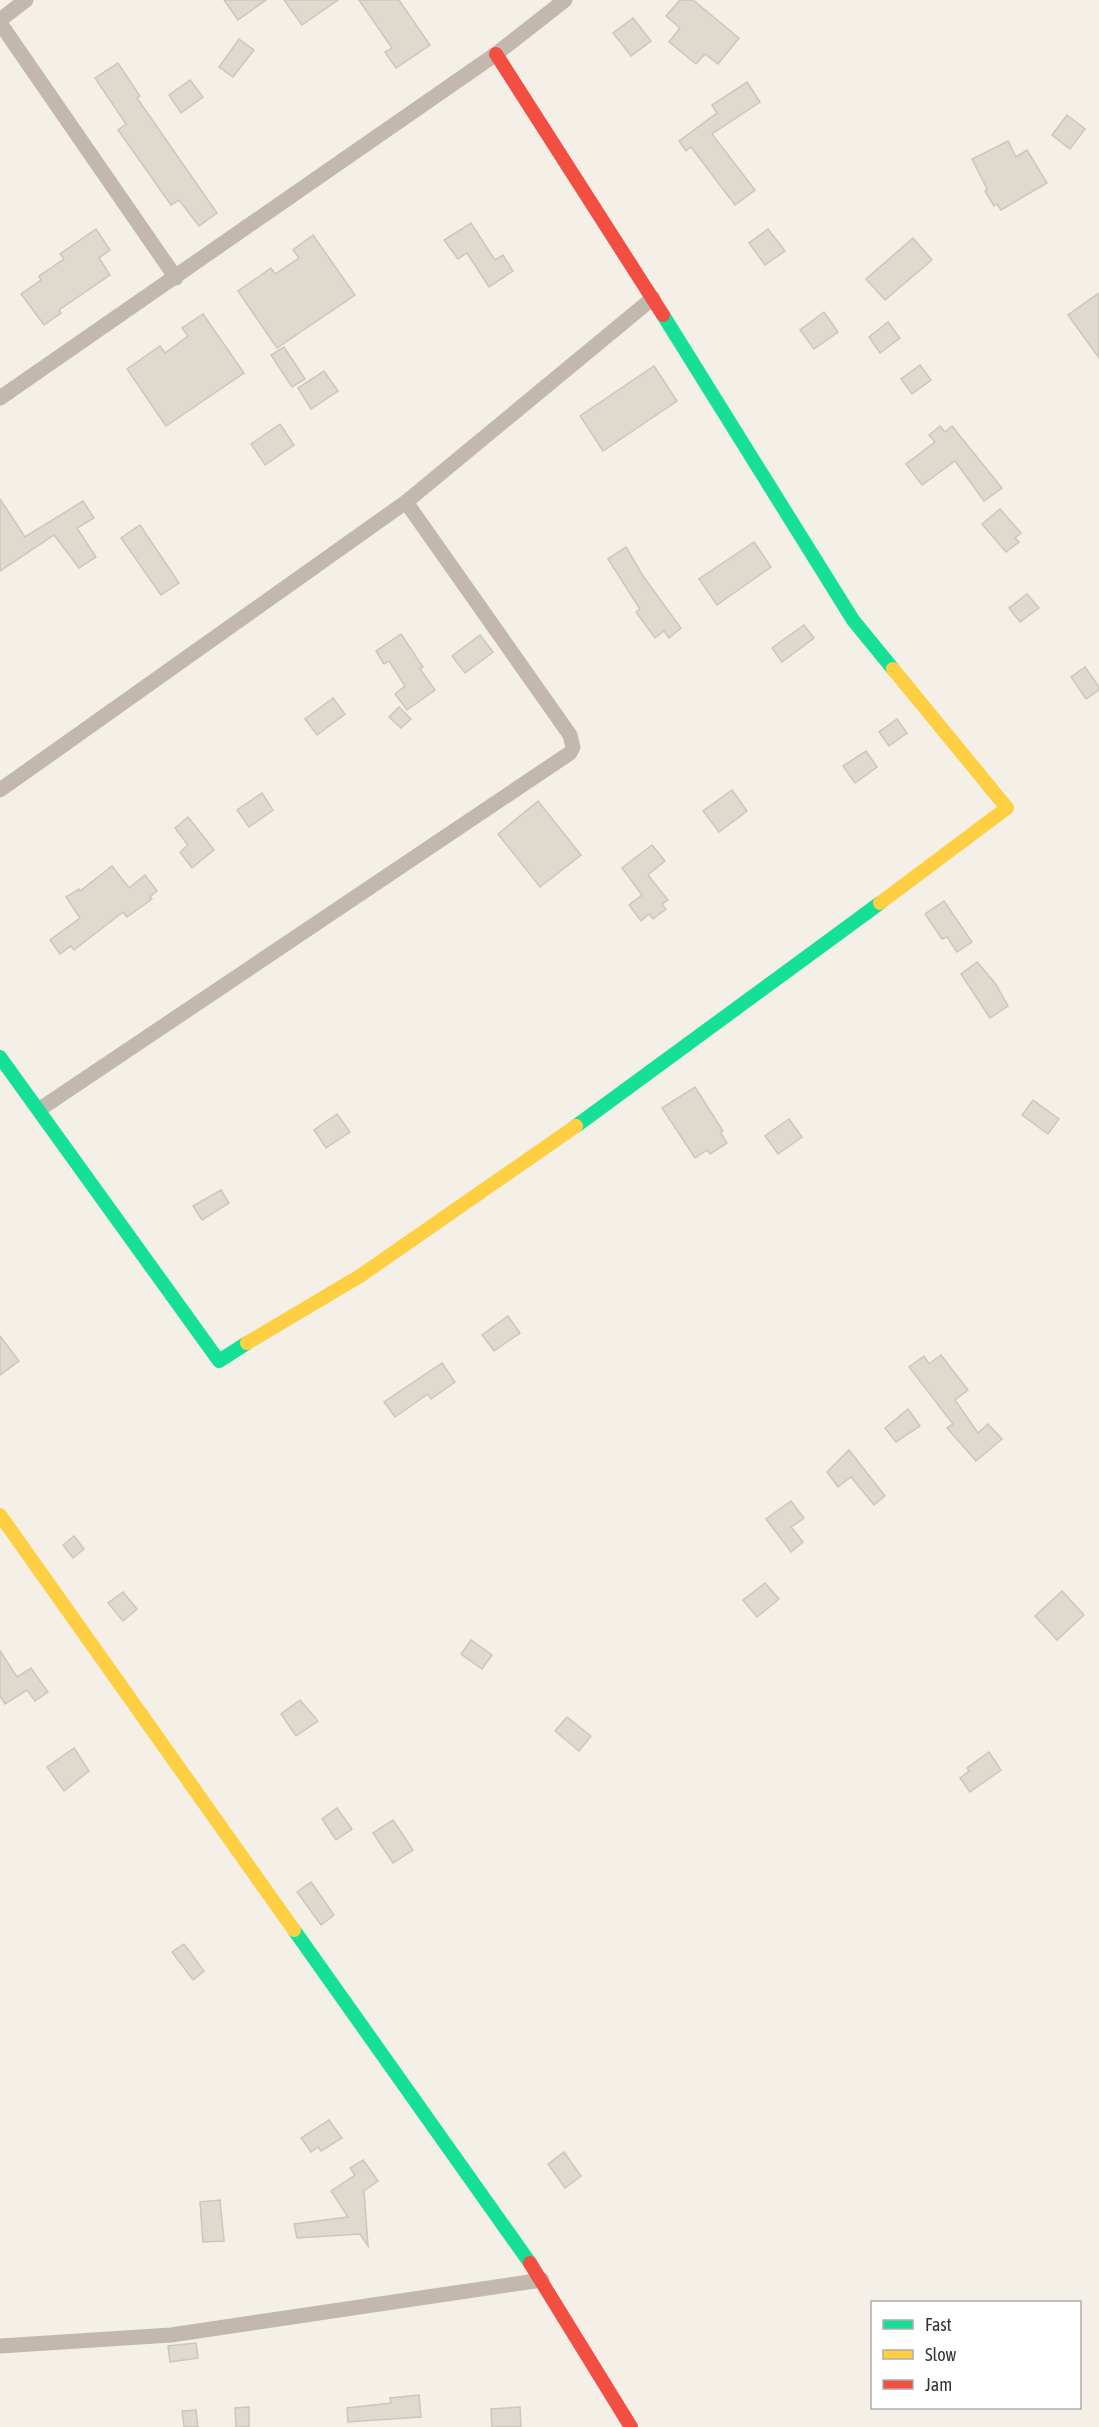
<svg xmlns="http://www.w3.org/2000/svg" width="1099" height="2427" viewBox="0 0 1099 2427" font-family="'Asap Condensed',sans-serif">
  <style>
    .building { fill: #dfdacd; stroke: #cac7c0; stroke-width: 1.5 }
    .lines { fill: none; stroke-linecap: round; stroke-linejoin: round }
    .street { stroke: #c2b8ad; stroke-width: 15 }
    .fast { stroke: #16e098; stroke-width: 14 }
    .slow { stroke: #ffcf43; stroke-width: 14 }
    .jam { stroke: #f24e42; stroke-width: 14 }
  </style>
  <rect width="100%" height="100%" fill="#f4f0e7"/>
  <g class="building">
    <polygon points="224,0 266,0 238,20"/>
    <polygon points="284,0 338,0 302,25"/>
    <polygon points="359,0 399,0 430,45 396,68 385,52 392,48"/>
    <polygon points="680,0 693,0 739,38 718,64 705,54 696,64 669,42 680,28 666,16"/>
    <polygon points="633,18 651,41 631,56 613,33"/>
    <polygon points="239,39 254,50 233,77 219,67"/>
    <polygon points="118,63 140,96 137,98 217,213 199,226 179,200 171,205 118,130 126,124 95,78"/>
    <polygon points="190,80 203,97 181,113 169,95"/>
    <polygon points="747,82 760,102 712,134 755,190 735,205 691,147 686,151 679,141 717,113 712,105"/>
    <polygon points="1067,115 1085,129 1070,149 1052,135"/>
    <polygon points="1008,141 1016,157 1027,150 1047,183 1001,210 997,204 994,206 985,191 987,189 972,159"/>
    <polygon points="471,223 495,260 503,255 513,271 489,287 467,253 458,259 444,240"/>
    <polygon points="96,229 110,250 99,258 110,275 59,310 61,313 44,325 21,294 41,280 39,276 64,259 60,254"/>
    <polygon points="768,229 785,251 765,265 749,243"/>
    <polygon points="313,235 355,295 277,348 238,291 271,268 275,274 299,258 293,250"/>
    <polygon points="913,238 932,260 885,300 866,279"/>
    <polygon points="1099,293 1099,358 1068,315"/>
    <polygon points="824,312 838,332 814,349 800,330"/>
    <polygon points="203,314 244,373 166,426 127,369 160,346 165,353 188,336 182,328"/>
    <polygon points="888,322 900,338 880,353 869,337"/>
    <polygon points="284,347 305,379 292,387 271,355"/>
    <polygon points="920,365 931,380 912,394 901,379"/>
    <polygon points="654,366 677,401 603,451 580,416"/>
    <polygon points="324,371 338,391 311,409 298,388"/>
    <polygon points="280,424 294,445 265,465 251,444"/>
    <polygon points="940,426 945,432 952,426 1002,488 984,501 955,461 922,485 906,464 935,442 929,435"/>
    <polygon points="0,499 25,537 83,501 94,518 77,528 96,557 79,568 54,535 0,571"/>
    <polygon points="1000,509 1021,533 1015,538 1019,542 1006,552 982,524"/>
    <polygon points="140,525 179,583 161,595 121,538"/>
    <polygon points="754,542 771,567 717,605 699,579"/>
    <polygon points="626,547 643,576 681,628 669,638 664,631 655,638 636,612 640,609 608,559"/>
    <polygon points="1027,594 1039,608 1020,622 1009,608"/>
    <polygon points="804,625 814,638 782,662 772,648"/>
    <polygon points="401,634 423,667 420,669 435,690 407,710 395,694 405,686 389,661 384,664 376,651"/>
    <polygon points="480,635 493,652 465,673 452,656"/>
    <polygon points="1085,667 1099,687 1099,690 1086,699 1071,677"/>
    <polygon points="333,698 345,714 317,735 305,719"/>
    <polygon points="399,707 411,719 401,728 389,717"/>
    <polygon points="897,719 907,733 889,746 879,732"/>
    <polygon points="866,751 877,767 855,783 843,766"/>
    <polygon points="732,790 747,811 719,832 703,811"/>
    <polygon points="262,793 273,810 249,827 237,810"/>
    <polygon points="538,801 581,855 540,887 498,834"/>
    <polygon points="188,817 214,850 192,868 180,852 188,845 175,828"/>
    <polygon points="652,845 665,861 648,875 668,900 662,904 666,909 653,919 649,914 641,921 629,905 642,895 622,868"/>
    <polygon points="112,866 129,888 145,875 157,891 150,897 152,899 127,917 123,912 74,950 71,946 60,954 50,940 80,918 66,897 79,889 80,891"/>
    <polygon points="944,901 972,942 957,952 947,937 942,939 925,914"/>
    <polygon points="977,962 995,983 1008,1006 990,1018 961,974"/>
    <polygon points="695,1087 723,1131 720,1132 727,1143 710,1154 707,1150 695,1158 662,1108"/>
    <polygon points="1033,1100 1059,1119 1048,1134 1022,1115"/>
    <polygon points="337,1114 350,1132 326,1148 314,1130"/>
    <polygon points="789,1119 802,1137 778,1154 765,1136"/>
    <polygon points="221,1190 229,1203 202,1220 193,1206"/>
    <polygon points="508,1316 520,1333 494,1351 482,1335"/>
    <polygon points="0,1336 19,1361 0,1375"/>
    <polygon points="941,1355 968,1390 955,1400 978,1433 988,1424 1002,1439 976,1461 947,1428 953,1424 909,1367 924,1356 929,1364"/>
    <polygon points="442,1363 455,1382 431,1399 428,1394 395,1417 384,1402"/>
    <polygon points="908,1409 920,1426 896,1442 885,1428"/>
    <polygon points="849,1450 885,1496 874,1505 851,1477 838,1487 827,1472"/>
    <polygon points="791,1501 804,1518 791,1527 803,1542 791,1552 766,1519"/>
    <polygon points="74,1536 84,1549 73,1558 63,1545"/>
    <polygon points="765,1583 779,1599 757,1617 743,1600"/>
    <polygon points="1062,1591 1084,1615 1057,1640 1035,1616"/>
    <polygon points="123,1592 137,1609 123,1621 108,1603"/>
    <polygon points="471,1640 492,1655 482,1669 461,1654"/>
    <polygon points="0,1651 17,1677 31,1668 48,1692 35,1701 27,1690 5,1704 0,1696"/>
    <polygon points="300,1700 318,1721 296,1736 281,1714"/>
    <polygon points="567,1717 591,1736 579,1751 555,1731"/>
    <polygon points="74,1748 89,1771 64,1791 47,1767"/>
    <polygon points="989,1752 1001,1770 970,1792 960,1778 969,1771 967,1768"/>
    <polygon points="337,1808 352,1829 336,1840 322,1819"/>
    <polygon points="393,1820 413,1850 393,1863 373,1833"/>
    <polygon points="311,1882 334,1915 321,1925 297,1892"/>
    <polygon points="184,1944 204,1971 193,1980 172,1952"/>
    <polygon points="329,2120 342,2138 321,2151 318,2147 311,2152 301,2138"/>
    <polygon points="564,2152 581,2176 565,2188 548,2164"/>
    <polygon points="363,2160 378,2181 364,2191 368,2246 360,2234 297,2238 294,2224 348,2217 331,2191 355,2175 350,2168"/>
    <polygon points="220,2200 224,2241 203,2242 200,2202"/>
    <polygon points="196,2343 198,2358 170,2362 168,2346"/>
    <polygon points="419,2395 421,2417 348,2422 347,2408 391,2403 390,2398"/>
    <polygon points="249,2407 249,2427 236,2427 235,2408"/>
    <polygon points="520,2407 521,2427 492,2427 491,2409"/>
    <polygon points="196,2410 198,2427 184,2427 182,2411"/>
  </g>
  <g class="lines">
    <g class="street">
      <polyline points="0,20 26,0"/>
      <polyline points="0,23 176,278"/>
      <polyline points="0,398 496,54 565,0"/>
      <polyline points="0,790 406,502 653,298"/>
      <polyline points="40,1109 570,753 573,747 570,735 406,502"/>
      <polyline points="0,2346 171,2335 542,2280"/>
    </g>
    <g class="fast">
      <polyline points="663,315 853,620 893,669"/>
      <polyline points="0,1057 219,1361 247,1343"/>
      <polyline points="576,1126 880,903"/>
      <polyline points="294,1930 530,2263"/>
    </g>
    <g class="slow">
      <polyline points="880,903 1007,808 893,669"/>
      <polyline points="247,1343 360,1276 576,1126"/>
      <polyline points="0,1515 294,1930"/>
    </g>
    <g class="jam">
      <polyline points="496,54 663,315"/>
      <polyline points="530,2263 631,2427"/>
    </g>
  </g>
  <rect x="871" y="2301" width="210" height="108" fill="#ffffff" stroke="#afadab" stroke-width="1.5"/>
  <rect x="883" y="2320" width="30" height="9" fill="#16e098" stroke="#afadab" stroke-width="1.5"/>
  <text x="925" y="2331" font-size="18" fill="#36332d">Fast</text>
  <rect x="883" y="2350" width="30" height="9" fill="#ffcf43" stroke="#afadab" stroke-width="1.5"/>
  <text x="925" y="2361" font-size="18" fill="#36332d">Slow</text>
  <rect x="883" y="2380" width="30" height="9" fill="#f24e42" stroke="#afadab" stroke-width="1.5"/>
  <text x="925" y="2391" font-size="18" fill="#36332d">Jam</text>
</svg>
